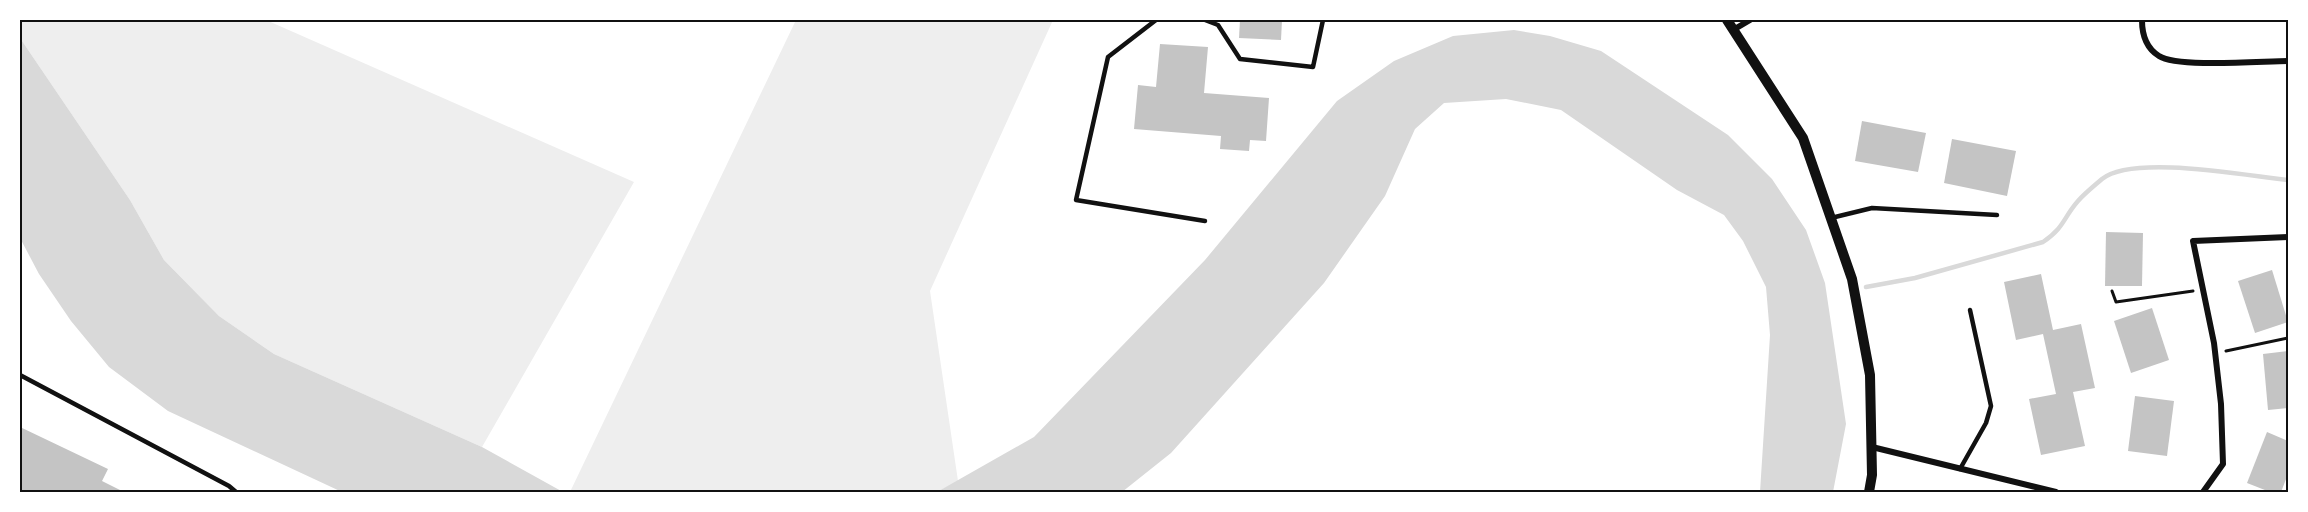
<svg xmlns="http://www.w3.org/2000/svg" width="2308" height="512" viewBox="0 0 2308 512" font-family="'PT Sans Narrow',sans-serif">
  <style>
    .green { fill: #eee }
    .water { fill: #d9d9d9 }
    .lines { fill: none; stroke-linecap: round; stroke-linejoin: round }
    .stream { stroke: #d9d9d9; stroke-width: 4.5 }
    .building { fill: #c4c4c4 }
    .path { stroke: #111; stroke-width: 3 }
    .service { stroke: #111; stroke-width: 4.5 }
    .minor { stroke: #111; stroke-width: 6 }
    .tertiary { stroke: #111; stroke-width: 10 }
    .neatline { fill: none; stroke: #111; stroke-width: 2 }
  </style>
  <rect width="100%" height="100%" fill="#fff"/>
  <g class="green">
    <polygon points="20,20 266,20 634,182 482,447 274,354 219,316 164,260 130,200 20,38"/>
    <polygon points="796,20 1053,20 930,291 958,481 937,492 570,492"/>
  </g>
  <g class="water">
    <polygon points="1514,30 1550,36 1601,51 1728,135 1772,179 1806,230 1825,283 1846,424 1833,492 1760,492 1770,335 1766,287 1743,241 1724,215 1677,190 1561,110 1506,99 1444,103 1415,129 1385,196 1324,283 1171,453 1122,492 937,492 1034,437 1205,260 1337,101 1394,61 1453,36"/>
    <polygon points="20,38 130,200 164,260 219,316 274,354 482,447 563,492 342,492 168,411 109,367 71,321 39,274 20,238"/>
  </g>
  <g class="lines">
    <path class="stream" d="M 1866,287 L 1915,278 L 2043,242 C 2065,227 2063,218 2078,201 C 2085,193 2094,186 2102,179 C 2133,154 2248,176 2288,180"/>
  </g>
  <g class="building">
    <polygon points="1240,20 1282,20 1281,40 1239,38"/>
    <polygon points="1160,44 1208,47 1204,93 1269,98 1266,141 1250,140 1249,151 1220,149 1221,136 1134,129 1138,85 1156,87"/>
    <polygon points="1862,121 1926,133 1918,172 1855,161"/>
    <polygon points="1952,139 2016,151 2007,196 1944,183"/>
    <polygon points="2106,232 2143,233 2142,286 2105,286"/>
    <polygon points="2272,270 2288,322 2255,333 2238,281"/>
    <polygon points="2041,274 2053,330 2081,324 2095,388 2073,392 2085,446 2041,455 2029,399 2056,394 2043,334 2016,340 2004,282"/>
    <polygon points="2152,308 2169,360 2131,373 2114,321"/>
    <polygon points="2288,351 2288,408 2268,410 2263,354"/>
    <polygon points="2135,396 2174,401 2167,456 2128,451"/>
    <polygon points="20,427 108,469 102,481 124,492 20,492"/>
    <polygon points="2267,432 2288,441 2288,474 2281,492 2270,492 2247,483"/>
  </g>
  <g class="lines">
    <g class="path">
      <polyline points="2112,291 2116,302 2193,291"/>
      <polyline points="2226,351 2288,338"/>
    </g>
    <g class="service">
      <polyline points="1156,20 1108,57 1076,200 1205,221"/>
      <polyline points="1205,20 1218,25 1240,59 1313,67 1323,20"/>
      <polyline points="1831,218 1872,208 1997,215"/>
      <polyline points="20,375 229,486 236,492"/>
      <polyline points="1960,469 1986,423 1991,406 1970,310"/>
    </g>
    <g class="minor">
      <path d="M 2142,20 C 2142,34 2146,48 2159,56 C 2177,68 2263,61 2288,61"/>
      <polyline points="1733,30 1750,20"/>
      <polyline points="1872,447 2056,492"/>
      <polyline points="2203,492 2223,464 2221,404 2214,343 2193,241 2288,237"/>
    </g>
    <polyline class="tertiary" points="1727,20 1803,138 1852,279 1870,375 1872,475 1869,492"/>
  </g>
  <rect width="2308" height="512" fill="none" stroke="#ffffff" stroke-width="42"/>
  <rect x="21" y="21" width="2266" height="470" class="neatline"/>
</svg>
